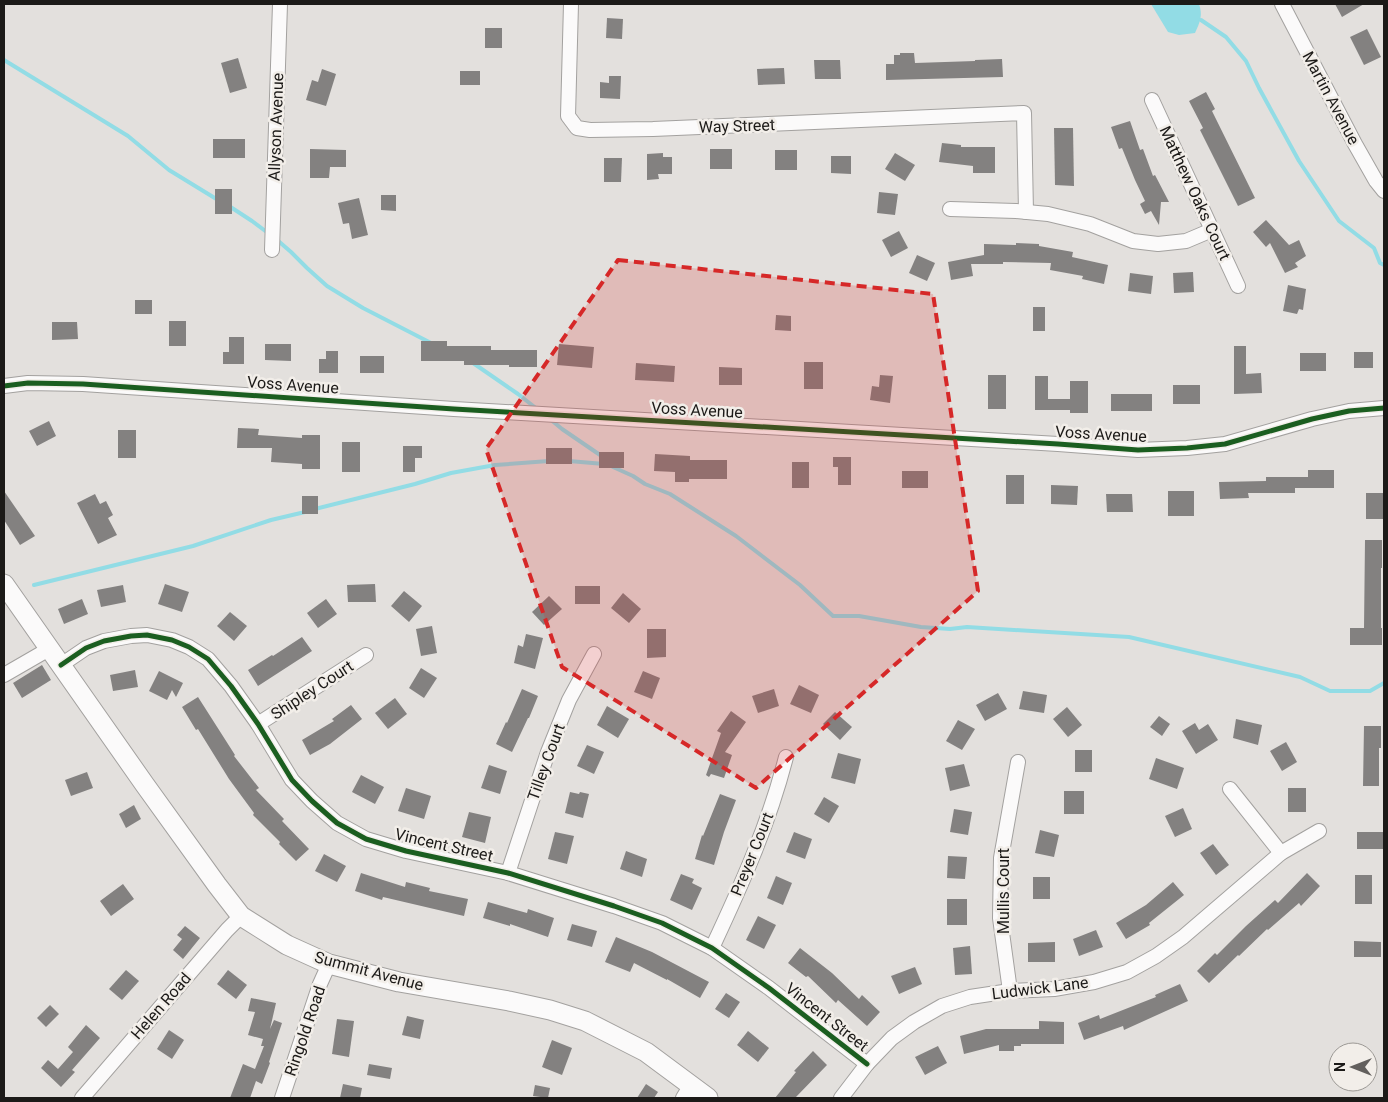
<svg xmlns="http://www.w3.org/2000/svg" width="1388" height="1102" viewBox="0 0 1388 1102" font-family="Roboto,sans-serif">
  <style>
    .water { fill: #92dce5 }
    .lines { fill: none; stroke-linecap: round; stroke-linejoin: round }
    .stream { stroke: #92dce5; stroke-width: 4 }
    .building { fill: #838180 }
    .street-casing { stroke: #a3a19f; stroke-width: 16 }
    .secondary-casing { stroke: #a3a19f; stroke-width: 21 }
    .street { stroke: #fbfafa; stroke-width: 14 }
    .secondary { stroke: #fbfafa; stroke-width: 19 }
    .cycleway-casing { stroke: #f2eee9; stroke-width: 8 }
    .cycleway { stroke: #1b5e20; stroke-width: 5 }
    .marked { fill: #d62828; fill-opacity: 0.2; stroke: #d62828; stroke-width: 4; stroke-dasharray: 10 6; stroke-linejoin: round }
    .labels { text-anchor: middle; dominant-baseline: central; stroke-width: 5; stroke-linejoin: round; paint-order: stroke }
    .street-label { font-size: 16px; fill: #1c1a18; stroke: #f2eee9 }
  </style>
  <rect width="100%" height="100%" fill="#e3e0dd"/>
  <path class="water" d="M 1151,4 L 1199,4 C 1203,15 1200,22 1195,33 L 1179,35 L 1168,32 Z"/>
  <g class="lines">
    <g class="stream">
      <polyline points="1201,20 1226,37 1246,61 1259,88 1299,161 1339,221 1374,248 1380,263 1384,265"/>
      <polyline points="4,60 128,136 169,170 218,200"/>
      <polyline points="229,206 252,221 268,233"/>
      <polyline points="276,239 291,252 307,268 327,286 363,308 431,343"/>
      <polyline points="473,363 518,394 537,409"/>
      <polyline points="550,419 562,429 603,457"/>
      <polyline points="569,461 604,464"/>
      <polyline points="613,467 633,476 645,484 670,494 736,536 800,585 833,616 859,616 921,627 950,629 967,627 1129,637 1300,677 1330,691 1370,691 1384,683"/>
      <polyline points="315,509 415,484 451,473 495,465 549,461"/>
      <polyline points="34,585 193,546 271,520 305,512"/>
    </g>
  </g>
  <g class="building">
    <polygon points="1335,4 1364,4 1342,17"/>
    <polygon points="607,18 623,19 622,39 606,38"/>
    <rect x="485" y="28" width="17" height="20"/>
    <polygon points="1367,29 1381,57 1364,65 1350,37"/>
    <polygon points="900,53 914,53 915,63 975,61 975,60 1002,59 1003,77 886,80 886,64 894,64 894,55 900,55"/>
    <polygon points="238,58 247,88 230,93 221,63"/>
    <polygon points="814,60 840,60 841,79 815,79"/>
    <polygon points="784,68 785,84 758,85 757,69"/>
    <polygon points="322,69 336,74 326,106 306,100 312,80 318,82"/>
    <rect x="460" y="71" width="20" height="14"/>
    <polygon points="609,76 621,76 620,99 600,98 600,82 609,83"/>
    <polygon points="1206,92 1215,109 1212,111 1255,198 1238,206 1200,130 1203,128 1189,101"/>
    <polygon points="1130,121 1140,150 1143,149 1153,176 1155,175 1169,202 1161,202 1159,225 1151,211 1145,214 1140,204 1145,201 1135,180 1122,148 1119,149 1111,127"/>
    <polygon points="1054,128 1073,128 1074,186 1055,185"/>
    <rect x="213" y="139" width="32" height="19"/>
    <polygon points="942,143 961,145 961,147 995,147 995,173 973,173 973,166 939,162"/>
    <polygon points="310,149 346,150 346,167 330,167 329,178 310,178"/>
    <rect x="710" y="149" width="22" height="20"/>
    <rect x="775" y="150" width="22" height="20"/>
    <polygon points="663,153 663,157 672,157 672,174 658,174 659,179 647,180 647,154"/>
    <polygon points="895,153 915,165 905,181 885,169"/>
    <polygon points="831,156 851,156 851,174 831,173"/>
    <polygon points="604,158 622,158 621,182 604,182"/>
    <rect x="215" y="189" width="17" height="25"/>
    <polygon points="879,192 898,194 895,215 877,213"/>
    <polygon points="381,195 396,195 396,211 381,210"/>
    <polygon points="359,198 368,235 352,239 349,223 343,224 338,203"/>
    <polygon points="1266,220 1289,245 1299,240 1306,256 1295,263 1298,267 1285,273 1270,243 1266,247 1253,232"/>
    <polygon points="899,231 908,248 891,257 882,240"/>
    <polygon points="1016,243 1039,244 1039,246 1073,252 1072,257 1108,265 1104,284 1082,279 1083,276 1050,270 1051,263 1003,262 1003,264 971,264 973,276 951,280 948,262 984,255 984,244 1016,245"/>
    <polygon points="917,255 935,263 927,281 909,273"/>
    <polygon points="1193,272 1194,292 1174,293 1173,273"/>
    <polygon points="1130,273 1153,276 1151,294 1128,291"/>
    <polygon points="1288,285 1306,289 1303,310 1299,309 1297,314 1283,311"/>
    <rect x="135" y="300" width="17" height="14"/>
    <rect x="1033" y="307" width="12" height="24"/>
    <polygon points="776,315 791,316 791,331 775,330"/>
    <rect x="169" y="321" width="17" height="25"/>
    <polygon points="52,322 77,322 78,339 52,340"/>
    <polygon points="229,337 244,337 244,364 223,364 223,352 229,352"/>
    <polygon points="421,341 447,341 447,346 491,346 491,350 537,350 537,367 509,367 509,365 464,365 464,361 421,361"/>
    <polygon points="265,344 291,344 291,361 265,360"/>
    <polygon points="559,344 594,347 592,368 557,365"/>
    <polygon points="1234,346 1246,346 1246,374 1261,373 1262,393 1234,394"/>
    <polygon points="326,351 338,351 338,373 319,373 319,359 326,359"/>
    <rect x="1354" y="352" width="19" height="16"/>
    <rect x="1300" y="353" width="26" height="18"/>
    <rect x="360" y="356" width="24" height="17"/>
    <rect x="804" y="362" width="19" height="27"/>
    <polygon points="636,363 675,366 674,382 635,380"/>
    <polygon points="719,367 742,368 742,385 719,385"/>
    <polygon points="880,375 893,376 890,403 870,400 872,386 879,387"/>
    <rect x="988" y="375" width="18" height="34"/>
    <polygon points="1035,376 1048,376 1048,399 1070,399 1070,381 1088,381 1088,413 1070,413 1070,410 1035,410"/>
    <rect x="1173" y="385" width="27" height="19"/>
    <rect x="1111" y="394" width="41" height="17"/>
    <polygon points="49,421 56,436 37,446 29,431"/>
    <polygon points="238,428 259,429 258,435 302,438 302,435 320,435 320,469 302,469 302,464 271,462 272,448 237,448"/>
    <rect x="118" y="430" width="18" height="28"/>
    <rect x="342" y="442" width="18" height="30"/>
    <polygon points="403,446 422,446 422,458 415,458 415,472 403,472"/>
    <rect x="546" y="448" width="26" height="16"/>
    <rect x="599" y="452" width="25" height="16"/>
    <polygon points="655,454 690,456 690,460 727,460 727,479 689,479 689,482 675,482 675,472 654,471"/>
    <polygon points="833,457 851,457 851,485 838,485 838,467 833,467"/>
    <rect x="792" y="462" width="17" height="26"/>
    <polygon points="1308,470 1334,470 1334,488 1295,488 1295,493 1248,493 1249,498 1220,499 1219,482 1266,481 1266,477 1308,477"/>
    <rect x="902" y="471" width="26" height="17"/>
    <rect x="1006" y="475" width="18" height="29"/>
    <polygon points="1051,485 1078,486 1077,505 1051,504"/>
    <polygon points="4,491 35,536 20,545 4,520"/>
    <rect x="1168" y="491" width="26" height="25"/>
    <rect x="1366" y="493" width="18" height="26"/>
    <polygon points="95,494 100,504 106,501 113,515 108,518 117,535 98,544 77,503"/>
    <polygon points="1106,494 1132,494 1133,512 1107,512"/>
    <rect x="302" y="496" width="16" height="18"/>
    <polygon points="1365,540 1382,540 1382,568 1381,568 1381,628 1382,628 1382,645 1350,645 1350,628 1364,628"/>
    <polygon points="165,584 189,592 182,612 158,604"/>
    <polygon points="375,584 376,602 348,602 347,585"/>
    <polygon points="123,585 126,602 101,607 97,590"/>
    <rect x="575" y="586" width="25" height="18"/>
    <polygon points="404,591 422,606 409,622 391,606"/>
    <polygon points="623,593 641,609 629,623 611,608"/>
    <polygon points="549,596 562,609 544,625 532,612"/>
    <polygon points="82,599 88,614 64,624 58,609"/>
    <polygon points="326,599 337,614 318,628 307,613"/>
    <polygon points="230,612 247,626 234,641 217,626"/>
    <polygon points="432,626 437,653 421,656 416,629"/>
    <polygon points="647,629 666,629 666,657 647,658"/>
    <polygon points="526,634 543,638 535,669 514,663 518,645 523,647"/>
    <polygon points="302,637 312,651 258,686 248,670 272,655 273,656"/>
    <polygon points="42,665 51,680 22,698 13,683"/>
    <polygon points="421,668 437,678 424,698 409,688"/>
    <polygon points="135,670 138,687 113,691 110,675"/>
    <polygon points="159,671 183,683 176,697 172,690 167,700 149,691"/>
    <polygon points="643,671 660,678 652,699 634,692"/>
    <polygon points="799,685 819,695 811,713 790,704"/>
    <polygon points="522,689 538,696 529,718 528,718 512,752 496,744 506,722 507,723"/>
    <polygon points="774,689 779,706 758,713 752,696"/>
    <polygon points="1023,691 1047,695 1044,713 1019,709"/>
    <polygon points="998,693 1007,709 985,721 976,705"/>
    <polygon points="198,697 235,755 234,756 259,788 256,790 284,819 282,821 309,849 296,861 279,844 280,842 253,815 254,813 229,779 198,729 196,730 182,707"/>
    <polygon points="395,698 407,714 388,729 375,713"/>
    <polygon points="351,705 362,719 330,744 310,755 302,740 334,721 332,719"/>
    <polygon points="607,706 629,719 618,738 597,725"/>
    <polygon points="1067,707 1082,725 1068,737 1053,719"/>
    <polygon points="731,711 746,722 725,752 732,755 724,778 711,774 709,777 706,775 721,733 717,731"/>
    <polygon points="835,712 852,727 840,740 823,724"/>
    <polygon points="1159,716 1170,724 1162,736 1150,727"/>
    <polygon points="1236,719 1262,725 1258,745 1233,738"/>
    <polygon points="958,720 975,729 962,750 946,741"/>
    <polygon points="1195,723 1199,730 1208,724 1218,740 1196,754 1182,731"/>
    <polygon points="1364,726 1381,726 1381,748 1379,748 1379,786 1363,786"/>
    <polygon points="1286,742 1297,762 1282,771 1270,751"/>
    <polygon points="587,745 604,752 594,774 577,766"/>
    <rect x="1075" y="750" width="17" height="22"/>
    <polygon points="838,753 861,759 855,784 831,778"/>
    <polygon points="1156,758 1184,768 1177,789 1149,779"/>
    <polygon points="964,764 970,786 950,791 945,768"/>
    <polygon points="489,765 507,771 500,794 481,788"/>
    <polygon points="87,772 93,788 71,796 65,780"/>
    <polygon points="361,775 384,787 375,804 352,792"/>
    <polygon points="406,788 431,796 424,819 398,811"/>
    <rect x="1288" y="788" width="18" height="24"/>
    <rect x="1064" y="791" width="20" height="23"/>
    <polygon points="570,792 579,794 580,792 589,794 583,818 565,813"/>
    <polygon points="720,794 736,800 724,832 714,865 695,859 702,835 703,836"/>
    <polygon points="824,797 839,806 829,823 814,814"/>
    <polygon points="134,805 141,819 126,828 119,814"/>
    <polygon points="1183,808 1192,829 1175,837 1165,816"/>
    <polygon points="954,809 972,812 968,835 950,832"/>
    <polygon points="469,812 491,817 485,843 462,837"/>
    <polygon points="1040,830 1059,835 1054,857 1035,853"/>
    <polygon points="555,832 574,836 567,864 548,859"/>
    <polygon points="794,832 812,839 805,859 786,852"/>
    <rect x="1357" y="832" width="27" height="17"/>
    <polygon points="1213,844 1229,865 1216,875 1200,853"/>
    <polygon points="626,851 647,859 642,877 620,869"/>
    <polygon points="324,854 346,866 337,882 315,871"/>
    <polygon points="948,856 967,857 965,879 947,878"/>
    <polygon points="361,873 405,887 406,882 430,888 429,891 468,899 464,916 383,897 382,900 355,891"/>
    <polygon points="1307,873 1320,886 1301,906 1299,903 1268,930 1267,929 1239,956 1238,955 1209,983 1197,971 1215,953 1217,955 1246,926 1275,900 1278,903"/>
    <polygon points="681,874 694,879 692,883 702,888 692,910 670,900"/>
    <rect x="1355" y="875" width="17" height="29"/>
    <polygon points="776,876 792,883 783,905 767,898"/>
    <rect x="1033" y="877" width="17" height="22"/>
    <polygon points="1173,882 1184,895 1149,923 1150,925 1126,939 1116,923 1146,905"/>
    <polygon points="123,884 134,899 111,916 100,901"/>
    <rect x="947" y="899" width="20" height="26"/>
    <polygon points="488,902 527,913 528,909 554,918 548,937 510,924 510,926 483,918"/>
    <polygon points="758,916 776,925 764,949 746,940"/>
    <polygon points="572,924 597,931 592,947 567,940"/>
    <polygon points="185,926 200,938 183,959 173,950 182,939 177,935"/>
    <polygon points="1096,930 1103,947 1079,956 1073,939"/>
    <polygon points="616,937 652,952 709,982 700,998 667,979 667,980 634,963 630,972 605,962"/>
    <polygon points="1354,941 1381,942 1381,957 1354,957"/>
    <polygon points="1055,942 1055,962 1028,962 1028,943"/>
    <polygon points="970,946 972,974 955,975 953,948"/>
    <polygon points="800,948 832,973 859,999 862,995 880,1012 867,1026 838,1000 836,1003 808,976 806,977 788,963"/>
    <polygon points="915,967 922,984 899,994 891,976"/>
    <polygon points="126,970 139,981 122,1000 109,989"/>
    <polygon points="228,970 247,985 236,999 217,984"/>
    <polygon points="1180,984 1188,1001 1124,1030 1123,1026 1084,1040 1078,1023 1099,1015 1100,1019 1156,997 1155,995"/>
    <polygon points="726,993 740,1002 729,1018 715,1009"/>
    <polygon points="251,998 276,1003 270,1029 274,1020 282,1023 269,1062 270,1063 262,1084 256,1081 250,1098 230,1098 243,1064 255,1069 264,1046 261,1046 263,1039 248,1035 255,1012 248,1011"/>
    <polygon points="50,1005 59,1014 46,1027 37,1018"/>
    <polygon points="407,1016 424,1020 420,1039 402,1035"/>
    <polygon points="337,1019 354,1021 349,1057 332,1054"/>
    <polygon points="1039,1021 1064,1022 1064,1044 1021,1044 1021,1046 1014,1046 1014,1051 999,1051 999,1045 964,1054 960,1036 986,1029 1039,1029"/>
    <polygon points="86,1025 100,1038 72,1070 75,1072 61,1087 41,1068 48,1060 58,1069 73,1052 68,1047"/>
    <polygon points="169,1030 184,1040 172,1059 157,1049"/>
    <polygon points="748,1031 769,1048 758,1062 737,1045"/>
    <polygon points="552,1040 572,1048 562,1075 542,1067"/>
    <polygon points="938,1046 947,1063 925,1075 915,1057"/>
    <polygon points="813,1051 827,1065 795,1098 775,1098 796,1072 794,1071"/>
    <polygon points="369,1064 392,1068 390,1079 367,1075"/>
    <polygon points="343,1084 362,1088 360,1098 340,1098"/>
    <polygon points="646,1084 658,1092 654,1098 637,1098"/>
    <polygon points="535,1085 550,1088 548,1098 533,1096"/>
  </g>
  <g class="lines">
    <defs>
      <g id="street">
        <polyline points="571,4 568,116 577,128 590,130 653,129 1024,113 1026,212"/>
        <polyline points="1282,4 1355,144 1376,181 1384,191"/>
        <polyline points="1152,100 1238,286"/>
        <polyline points="950,209 1016,211 1048,214 1090,224 1133,241 1158,244 1186,241 1212,230"/>
        <polyline points="272,250 280,4"/>
        <polyline points="4,386 28,383 83,384 454,409 1058,444 1138,450 1187,448 1225,444 1312,419 1349,411 1384,408"/>
        <polyline points="61,665 86,648 104,641 131,636 147,635 172,640 189,647 208,659 231,686 258,724 292,780 312,801 337,823 366,839 406,851 508,873 614,906 662,923 712,948 769,988 867,1064"/>
        <polyline points="4,675 49,649"/>
        <polyline points="258,724 366,655"/>
        <polyline points="1230,789 1281,853"/>
        <polyline points="508,873 548,752 569,700 594,654"/>
        <path d="M 712,948 C 741,886 769,824 786,757"/>
        <polyline points="1010,991 1000,918 1001,858 1018,762"/>
        <polyline points="82,1098 227,930 241,916"/>
        <polyline points="282,1098 320,984 329,964"/>
        <polyline points="683,1098 691,1085"/>
        <polyline points="841,1098 867,1064 892,1038 914,1022 942,1006 970,997 1010,991 1054,989 1094,982 1127,972 1156,956 1183,937 1281,853 1319,831"/>
      </g>
      <polyline id="secondary" points="4,584 145,785 217,885 241,916 287,945 329,964 399,982 509,1001 550,1010 585,1021 646,1052 708,1098"/>
    </defs>
    <use href="#street" class="street-casing"/>
    <use href="#secondary" class="secondary-casing"/>
    <use href="#street" class="street"/>
    <use href="#secondary" class="secondary"/>
    <defs>
      <g id="cycleway">
        <polyline points="4,386 28,383 83,384 454,409 1058,444 1138,450 1187,448 1225,444 1312,419 1349,411 1384,408"/>
        <polyline points="61,665 86,648 104,641 131,636 147,635 172,640 189,647 208,659 231,686 258,724 292,780 312,801 337,823 366,839 406,851 508,873 614,906 662,923 712,948 769,988 867,1064"/>
      </g>
    </defs>
    <use href="#cycleway" class="cycleway-casing"/>
    <use href="#cycleway" class="cycleway"/>
  </g>
  <path class="marked" d="M 618,260 L 933,294 L 978,591 L 756,788 L 562,667 L 486,449 Z"/>
  <g class="labels">
    <g class="street-label">
      <text transform="translate(1331 98) rotate(62)">Martin Avenue</text>
      <text transform="translate(737 126) rotate(-2)">Way Street</text>
      <text transform="translate(276 127) rotate(-88)">Allyson Avenue</text>
      <text transform="translate(1195 193) rotate(65)">Matthew Oaks Court</text>
      <text transform="translate(293 385) rotate(4)">Voss Avenue</text>
      <text transform="translate(697 410) rotate(3)">Voss Avenue</text>
      <text transform="translate(1101 434) rotate(3)">Voss Avenue</text>
      <text transform="translate(312 690) rotate(-33)">Shipley Court</text>
      <text transform="translate(546 762) rotate(-70)">Tilley Court</text>
      <text transform="translate(444 845) rotate(13)">Vincent Street</text>
      <text transform="translate(752 854) rotate(-68)">Preyer Court</text>
      <text transform="translate(1003 891) rotate(-90)">Mullis Court</text>
      <text transform="translate(369 971) rotate(15)">Summit Avenue</text>
      <text transform="translate(1040 988) rotate(-7)">Ludwick Lane</text>
      <text transform="translate(161 1006) rotate(-49)">Helen Road</text>
      <text transform="translate(827 1017) rotate(38)">Vincent Street</text>
      <text transform="translate(305 1031) rotate(-71)">Ringold Road</text>
    </g>
  </g>
  <rect width="1388" height="1102" fill="none" stroke="#1c1a18" stroke-width="10"/>
  <g transform="translate(1353 1067) rotate(270)"><circle r="24" fill="#f2eee9" stroke="#9c9995"/>
  <path d="M0-4L9 19L0 12L-9 19Z" fill="#625f5d"/>
  <text y="-8" font-size="14" font-weight="bold" text-anchor="middle" fill="#1c1a18">N</text>
  </g>
</svg>
